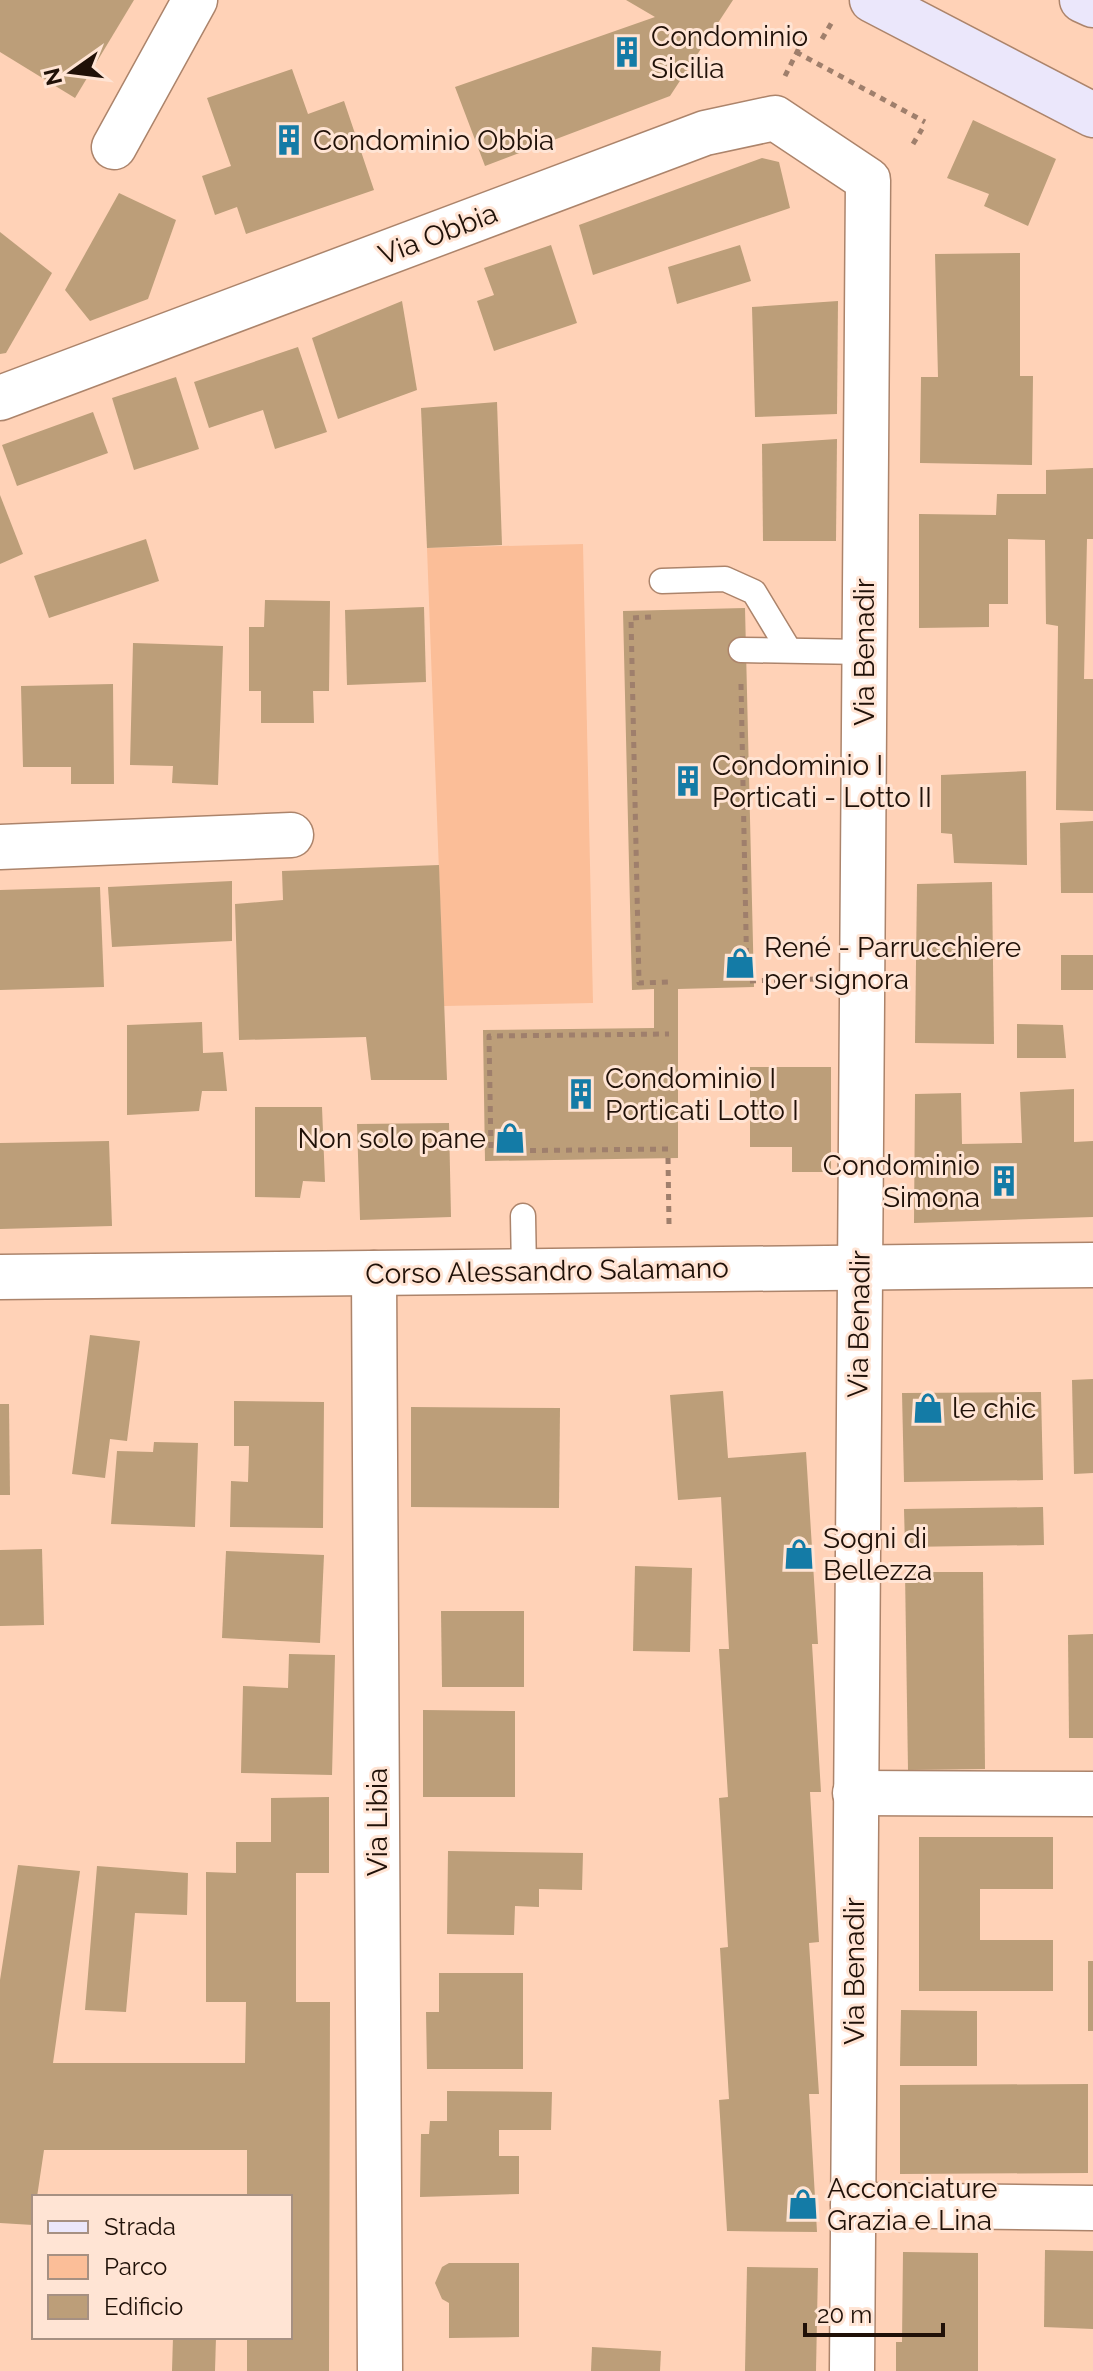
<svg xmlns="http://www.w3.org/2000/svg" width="1093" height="2371" viewBox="0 0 1093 2371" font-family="Raleway,sans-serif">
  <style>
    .green { fill: #fbbe98 }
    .building { fill: #bc9e79 }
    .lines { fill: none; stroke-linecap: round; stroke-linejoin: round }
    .service-casing { stroke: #ac846b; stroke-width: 27 }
    .minor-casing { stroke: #ac846b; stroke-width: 47 }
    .secondary-casing { stroke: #ac846b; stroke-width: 47 }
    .path { stroke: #9f7f6c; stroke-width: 5; stroke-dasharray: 6 6; stroke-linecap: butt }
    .service { stroke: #fff; stroke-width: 24 }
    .minor { stroke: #fff; stroke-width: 44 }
    .secondary { stroke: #ebe7fb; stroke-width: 44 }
    .labels { text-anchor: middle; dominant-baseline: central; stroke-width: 6; stroke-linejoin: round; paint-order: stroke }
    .poi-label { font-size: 28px; fill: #201108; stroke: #ffe4d4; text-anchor: start }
    .street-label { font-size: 28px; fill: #201108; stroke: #ffe4d4 }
  </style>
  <rect width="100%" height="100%" fill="#ffd2b7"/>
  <polygon class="green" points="583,544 593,1003 444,1006 427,548"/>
  <g class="building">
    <polygon points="0,0 134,0 75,98 0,52"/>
    <polygon points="626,0 733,0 670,96 485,166 455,87 655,17"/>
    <polygon points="292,69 308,114 344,101 374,190 246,234 237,207 215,215 202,176 231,166 207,98"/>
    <polygon points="973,120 1056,159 1028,226 984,206 989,194 947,178"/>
    <polygon points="762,158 779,162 790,208 593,275 579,225"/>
    <polygon points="119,193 176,220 148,299 90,321 65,290"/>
    <polygon points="0,232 52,273 6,353 0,354"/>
    <polygon points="551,245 577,323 494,351 477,301 494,295 484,268"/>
    <polygon points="740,245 751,281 677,304 668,267"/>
    <polygon points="1020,253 1020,376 1033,376 1032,465 920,463 921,377 938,377 935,254"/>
    <polygon points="402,301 417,390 338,419 312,338"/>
    <polygon points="838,301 837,414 755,417 752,307"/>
    <polygon points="298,347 327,432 275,449 263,410 209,428 194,382"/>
    <polygon points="176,377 199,449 134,470 112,398"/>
    <polygon points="497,402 502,545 427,548 421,408"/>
    <polygon points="93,412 108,453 17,486 2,445"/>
    <polygon points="837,439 836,541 763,541 762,444"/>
    <polygon points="1093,468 1093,539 1087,539 1084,679 1093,679 1093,811 1056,810 1058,626 1046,624 1045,540 1008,539 1008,604 989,604 989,627 919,628 919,514 996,515 997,494 1046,494 1046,470"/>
    <polygon points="0,495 23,554 0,564"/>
    <polygon points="146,539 159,581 49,618 34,576"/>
    <polygon points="265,600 330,601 329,691 313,691 314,723 261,723 261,691 249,691 249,627 264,627"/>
    <polygon points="424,607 426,682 347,685 345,610"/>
    <polygon points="745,608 754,987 678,989 678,1158 485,1161 483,1030 654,1028 654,989 632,990 623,611"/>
    <polygon points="133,643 223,646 218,785 172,783 173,766 130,765"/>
    <polygon points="113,684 114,784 71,784 71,767 23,767 21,686"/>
    <polygon points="1026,771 1027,865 954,863 952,834 941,833 941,775"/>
    <polygon points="1093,821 1093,893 1061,893 1060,823"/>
    <polygon points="439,865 447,1080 371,1080 366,1037 239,1040 235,904 283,900 282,871"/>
    <polygon points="232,881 232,941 112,947 108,887"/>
    <polygon points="992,882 994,1044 915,1043 917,884"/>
    <polygon points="100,887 104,987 0,990 0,890"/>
    <rect x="1061" y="955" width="32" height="35"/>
    <polygon points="202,1022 203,1053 223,1052 227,1091 202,1091 199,1111 127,1115 127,1025"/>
    <polygon points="1017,1024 1063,1025 1066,1058 1017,1058"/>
    <polygon points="750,1067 831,1067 831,1172 792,1172 792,1147 750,1147"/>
    <polygon points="1074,1089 1074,1142 1093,1141 1093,1217 914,1223 915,1094 961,1093 962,1144 1022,1143 1020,1092"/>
    <polygon points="255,1107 322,1107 325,1182 303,1181 300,1198 255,1197"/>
    <polygon points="449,1123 451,1217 360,1220 357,1124"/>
    <polygon points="109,1141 112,1226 0,1229 0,1143"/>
    <polygon points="90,1335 140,1341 127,1441 110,1439 105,1478 72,1474"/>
    <polygon points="1093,1379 1093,1473 1074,1474 1072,1380"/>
    <polygon points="723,1391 728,1458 806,1452 818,1644 812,1644 821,1792 810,1792 819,1942 809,1943 819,2094 809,2094 817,2232 727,2231 719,2100 729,2099 720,1948 728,1947 719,1798 728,1797 719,1649 729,1649 721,1497 678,1500 670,1395"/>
    <polygon points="1041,1392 1043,1480 904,1482 902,1393"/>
    <polygon points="234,1401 324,1402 323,1528 230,1527 231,1481 248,1482 249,1446 234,1446"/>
    <polygon points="0,1404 9,1404 10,1495 0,1495"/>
    <polygon points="411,1407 560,1408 559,1508 411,1507"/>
    <polygon points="154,1442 198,1443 195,1527 111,1524 117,1451 153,1452"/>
    <polygon points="1043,1507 1044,1545 905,1547 904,1509"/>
    <polygon points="42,1549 44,1625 0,1626 0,1550"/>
    <polygon points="226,1551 324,1555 320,1643 222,1638"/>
    <polygon points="635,1566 692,1568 690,1652 633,1651"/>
    <polygon points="905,1572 983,1572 985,1769 908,1770"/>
    <polygon points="441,1611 524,1611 524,1687 442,1687"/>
    <polygon points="1093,1634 1093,1738 1069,1738 1068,1635"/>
    <polygon points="289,1654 335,1655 332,1775 241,1773 243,1686 288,1688"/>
    <polygon points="423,1710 515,1711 515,1797 423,1797"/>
    <polygon points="329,1797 329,1873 296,1873 296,2002 330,2002 329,2371 247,2371 247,2337 290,2337 290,2197 247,2197 247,2150 44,2150 37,2197 34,2197 33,2225 0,2223 0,1980 18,1865 80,1871 53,2063 245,2063 246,2002 206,2002 206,1872 236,1873 236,1842 271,1842 271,1798"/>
    <polygon points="919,1837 1053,1837 1053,1889 980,1889 980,1940 1053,1940 1053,1991 919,1991"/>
    <polygon points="448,1851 583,1853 582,1890 539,1889 539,1907 515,1906 514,1935 447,1934"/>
    <polygon points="97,1866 188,1873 187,1915 135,1913 126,2012 85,2010"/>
    <rect x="1088" y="1961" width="5" height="70"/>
    <polygon points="439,1973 523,1973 523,2069 427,2069 426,2012 439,2012"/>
    <polygon points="901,2010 977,2011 977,2066 900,2066"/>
    <polygon points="1088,2084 1088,2173 900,2174 900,2085"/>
    <polygon points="447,2091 552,2092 551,2130 499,2130 499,2156 519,2156 519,2194 420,2197 421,2134 429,2134 430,2121 447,2121"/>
    <polygon points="1045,2250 1093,2251 1093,2329 1044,2327"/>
    <polygon points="903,2252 978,2253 978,2371 896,2371 896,2342 902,2342"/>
    <polygon points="449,2263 519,2263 519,2337 449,2338 449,2303 442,2299 435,2283 442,2267"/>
    <polygon points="747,2267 818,2268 816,2371 745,2371"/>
    <polygon points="173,2337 216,2337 215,2371 172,2371"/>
    <polygon points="592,2347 661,2351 660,2371 591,2371"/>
  </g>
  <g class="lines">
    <defs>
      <g id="service">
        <polyline points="662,581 725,579 754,592 789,650"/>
        <polyline points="741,650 864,652"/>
        <polyline points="523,1216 524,1271"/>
      </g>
      <g id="minor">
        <polyline points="114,147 195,0"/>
        <polyline points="0,398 705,133 775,118 868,180 852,2371"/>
        <polyline points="0,847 291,835"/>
        <polyline points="374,1273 380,2371"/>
        <polyline points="0,1277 1093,1265"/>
        <polyline points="855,1793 1093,1794"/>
        <polyline points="853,2205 1093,2208"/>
      </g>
      <g id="secondary">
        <polyline points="872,0 1093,115"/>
        <polyline points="1082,0 1093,5"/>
      </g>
    </defs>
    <use href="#service" class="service-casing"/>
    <use href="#minor" class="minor-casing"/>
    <use href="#secondary" class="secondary-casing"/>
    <g class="path">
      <polyline points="822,39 832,22"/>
      <polyline points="796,52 925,122"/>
      <polyline points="785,76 806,34"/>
      <polyline points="913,144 922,129"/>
      <polyline points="651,617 631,618 639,983 668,982"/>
      <polyline points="741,684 747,981 817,979"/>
      <polyline points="668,1149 491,1151 489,1036 669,1034"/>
      <polyline points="668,1158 669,1224"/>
    </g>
    <use href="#service" class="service"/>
    <use href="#minor" class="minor"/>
    <use href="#secondary" class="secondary"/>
  </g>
  <defs>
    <symbol id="building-bare" viewBox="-9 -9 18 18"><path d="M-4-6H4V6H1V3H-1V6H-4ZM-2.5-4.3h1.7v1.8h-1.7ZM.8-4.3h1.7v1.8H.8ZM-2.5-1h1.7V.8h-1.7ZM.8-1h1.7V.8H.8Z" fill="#147ba6" stroke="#ffe4d4" stroke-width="2.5" paint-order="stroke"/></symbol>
    <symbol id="shop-bare" viewBox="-9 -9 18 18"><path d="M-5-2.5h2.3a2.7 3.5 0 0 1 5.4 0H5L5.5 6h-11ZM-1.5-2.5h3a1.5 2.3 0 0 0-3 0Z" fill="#147ba6" stroke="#ffe4d4" stroke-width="2.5" paint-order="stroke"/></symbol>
  </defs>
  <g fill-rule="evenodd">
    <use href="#building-bare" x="605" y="30" width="44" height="44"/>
    <use href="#building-bare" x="267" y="118" width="44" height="44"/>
    <use href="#building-bare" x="666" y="759" width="44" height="44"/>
    <use href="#shop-bare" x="718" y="941" width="44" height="44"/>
    <use href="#building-bare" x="559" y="1072" width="44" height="44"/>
    <use href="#shop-bare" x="488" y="1116" width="44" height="44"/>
    <use href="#building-bare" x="982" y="1159" width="44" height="44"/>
    <use href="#shop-bare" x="906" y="1386" width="44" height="44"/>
    <use href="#shop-bare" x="777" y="1532" width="44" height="44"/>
    <use href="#shop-bare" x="781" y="2182" width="44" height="44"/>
  </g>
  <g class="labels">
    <g class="poi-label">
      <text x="651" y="36">Condominio<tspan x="651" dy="32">Sicilia</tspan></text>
      <text x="313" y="140">Condominio Obbia</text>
      <text x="712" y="765">Condominio I<tspan x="712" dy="32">Porticati - Lotto II</tspan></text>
      <text x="764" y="947">René - Parrucchiere<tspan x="764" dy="32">per signora</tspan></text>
      <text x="605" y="1078">Condominio I<tspan x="605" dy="32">Porticati Lotto I</tspan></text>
      <text x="486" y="1138" text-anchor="end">Non solo pane</text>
      <text x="980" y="1165" text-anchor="end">Condominio<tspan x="980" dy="32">Simona</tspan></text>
      <text x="952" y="1408">le chic</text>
      <text x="823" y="1538">Sogni di<tspan x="823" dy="32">Bellezza</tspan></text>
      <text x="827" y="2188">Acconciature<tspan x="827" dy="32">Grazia e Lina</tspan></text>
    </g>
    <g class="street-label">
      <text transform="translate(438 234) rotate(-21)">Via Obbia</text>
      <text transform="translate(864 652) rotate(-90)">Via Benadir</text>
      <text transform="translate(547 1271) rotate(-1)">Corso Alessandro Salamano</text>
      <text transform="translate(859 1324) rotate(-89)">Via Benadir</text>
      <text transform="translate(377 1822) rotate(-90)">Via Libia</text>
      <text transform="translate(854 1971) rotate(-90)">Via Benadir</text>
    </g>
  </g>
  <rect x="32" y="2195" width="260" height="144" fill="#ffe4d4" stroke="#a69082" stroke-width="2"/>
  <rect x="48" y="2221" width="40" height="12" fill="#ebe7fb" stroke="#a69082" stroke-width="2"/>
  <text x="104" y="2235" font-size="24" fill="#201108">Strada</text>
  <rect x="48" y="2255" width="40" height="24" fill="#fbbe98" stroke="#a69082" stroke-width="2"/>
  <text x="104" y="2275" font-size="24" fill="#201108">Parco</text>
  <rect x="48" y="2295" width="40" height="24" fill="#bc9e79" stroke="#a69082" stroke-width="2"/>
  <text x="104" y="2315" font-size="24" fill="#201108">Edificio</text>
  <g transform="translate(72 72) rotate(256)" stroke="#ffe4d4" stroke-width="6" paint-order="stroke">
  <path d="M0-6L14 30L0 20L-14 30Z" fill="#201108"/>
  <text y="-12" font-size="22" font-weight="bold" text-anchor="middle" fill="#201108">N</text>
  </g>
  <path d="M805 2323v12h138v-12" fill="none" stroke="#201108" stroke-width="4"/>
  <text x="817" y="2323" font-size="24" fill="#201108" stroke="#ffe4d4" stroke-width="6" paint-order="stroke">20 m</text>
</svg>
